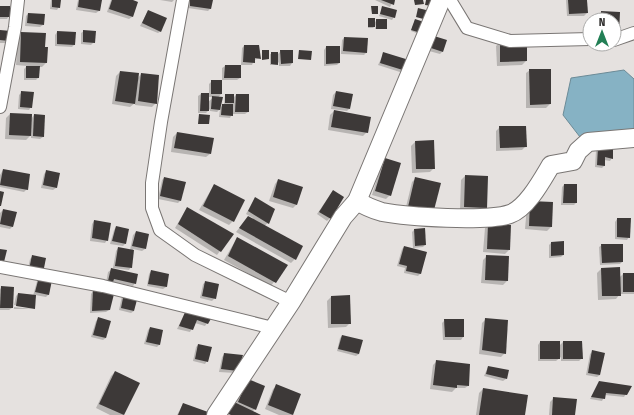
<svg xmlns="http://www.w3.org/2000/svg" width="634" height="415" viewBox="0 0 634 415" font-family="'Fira Sans Condensed',sans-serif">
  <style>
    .water { fill: #86b2c4; stroke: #6c8b97 }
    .shadow { fill: #0003; fill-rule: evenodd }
    .building { fill: #3d3938 }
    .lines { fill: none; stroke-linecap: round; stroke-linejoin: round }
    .street-casing { stroke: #7a7674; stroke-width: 14 }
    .secondary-casing { stroke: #7a7674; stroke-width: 20 }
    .street { stroke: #fff; stroke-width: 12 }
    .secondary { stroke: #fff; stroke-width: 18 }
  </style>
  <rect width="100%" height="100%" fill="#e5e1df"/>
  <polygon class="water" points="624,70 634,79 634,134 580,137 563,115 571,78"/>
  <g class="shadow">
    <polygon points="51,0 60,0 59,7 57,10 50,9"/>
    <polygon points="78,0 101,0 99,11 96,13 76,10"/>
    <polygon points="111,0 130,0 137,2 132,17 129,19 107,12"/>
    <polygon points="160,0 174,0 172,2"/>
    <polygon points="189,0 212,0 210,9 208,11 188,8"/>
    <polygon points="375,0 394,0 390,7"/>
    <polygon points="566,0 586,0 587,13 584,16 567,16"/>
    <polygon points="0,7 9,16 7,19 0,19"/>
    <polygon points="383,7 394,17 392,20 379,16"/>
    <polygon points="148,11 161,31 158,33 140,26"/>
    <polygon points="601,12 619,13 614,20 599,20 599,15"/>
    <polygon points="28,14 43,25 40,27 25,26 26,16"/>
    <polygon points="368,19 374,23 377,20 386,28 375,29 376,25 373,28 368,28"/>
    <polygon points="415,20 419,34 411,31"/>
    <polygon points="0,31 8,41 6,43 0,43"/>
    <polygon points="84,31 94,42 91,45 81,44 81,33"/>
    <polygon points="57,32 74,45 72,47 55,46 55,35"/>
    <polygon points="22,33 44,48 47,48 46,63 42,67 39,67 38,78 36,80 24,80 24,69 27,66 16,65 18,37"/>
    <polygon points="435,37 442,52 440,54 429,51"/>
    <polygon points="344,38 366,53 364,55 341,54 342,40"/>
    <polygon points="500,42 526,61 522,65 497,66 496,46"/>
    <polygon points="244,46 260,58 254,60 252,65 241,65 242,48"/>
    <polygon points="326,47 339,63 337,65 324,66 324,50"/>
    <polygon points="281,51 292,63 290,66 279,66 279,62 276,65 270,65 270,54 277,55"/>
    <polygon points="384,53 408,61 403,73 378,65"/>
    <polygon points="225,66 240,66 240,78 237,80 222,80 222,68"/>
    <polygon points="530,70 550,104 546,108 526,108 526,73"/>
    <polygon points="120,72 138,78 141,74 156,103 152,107 135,105 135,103 130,107 112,104 116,76"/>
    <path d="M 212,81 L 221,81 L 221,94 L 218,98 L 219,108 L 224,105 L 225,95 L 233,98 L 236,95 L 248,95 L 248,112 L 245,114 L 232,114 L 230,118 L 219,117 L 220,109 L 217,112 L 210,111 L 210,109 L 206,113 L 198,113 L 198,96 L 201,94 L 209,94 L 209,84 ZM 208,97 L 214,97 L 208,102 Z"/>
    <polygon points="22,92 31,107 29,110 18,109 19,95"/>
    <polygon points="336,92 349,109 347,111 331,109 333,95"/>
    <polygon points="334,111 367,132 363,136 328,130 330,115"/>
    <polygon points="10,114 31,119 34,115 43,137 40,139 31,138 31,135 26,140 5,139 6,118"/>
    <polygon points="500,127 526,146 522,150 496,151 496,131"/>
    <polygon points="177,133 210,154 206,157 171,152 173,137"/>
    <polygon points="415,142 434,168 430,172 412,173 411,146"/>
    <polygon points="598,148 612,158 610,161 604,160 604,166 602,168 595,167 596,150"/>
    <polygon points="385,159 390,195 386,199 372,195 382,163"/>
    <polygon points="3,170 27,189 24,192 0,187 0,175"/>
    <polygon points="47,171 59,174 56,188 53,190 41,188 44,174"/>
    <polygon points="465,176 486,207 482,211 460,210 461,180"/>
    <polygon points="164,178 180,201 178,203 158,199 162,180"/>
    <polygon points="416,178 440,184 405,211 412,182"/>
    <polygon points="278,180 297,204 293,208 269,201 275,184"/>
    <polygon points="214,185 233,221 229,225 199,210"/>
    <polygon points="564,185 576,203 574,205 561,205 562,187"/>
    <polygon points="333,191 330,218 327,221 317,214"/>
    <polygon points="255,198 268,223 264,226 295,259 291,263 236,232 248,217 252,220 253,218 246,214"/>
    <polygon points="527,206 551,227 547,231 525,229"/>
    <polygon points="187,208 220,251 217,255 175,228"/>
    <polygon points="3,210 13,226 10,229 0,227 0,213"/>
    <polygon points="617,219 629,237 627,240 615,239 615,222"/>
    <polygon points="94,221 107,240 105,243 90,241 92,224"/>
    <polygon points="489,225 509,250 505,254 483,252 485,228"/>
    <polygon points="116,227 128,230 125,244 123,246 110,244 114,230"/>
    <polygon points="414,230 425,245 423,247 413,248 412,232"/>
    <polygon points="136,232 145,249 142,251 133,249 131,267 129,270 113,268 116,251 118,248 130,250 133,235"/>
    <polygon points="237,238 286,265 271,286 224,260"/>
    <polygon points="551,243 563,255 561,257 549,258 549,245"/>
    <polygon points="602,245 622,262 620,264 600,265 599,247"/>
    <polygon points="404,247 426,252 420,274 418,276 404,273 405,268 397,266 402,249"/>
    <polygon points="33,256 42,273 27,273 30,259"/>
    <polygon points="487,256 507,281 503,285 481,283 483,260"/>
    <polygon points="601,269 619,278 623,274 634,274 634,294 620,294 616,299 598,300 597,273"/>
    <polygon points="111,270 135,283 133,286 112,282 110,284 106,283 108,272"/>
    <polygon points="151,271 168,275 166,287 163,289 147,286 149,274"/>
    <polygon points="39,278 51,281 48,295 46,297 35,295 33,309 33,307 14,305 16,296 18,294 33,296 37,281"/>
    <polygon points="206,282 215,298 212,301 200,298 203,284"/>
    <polygon points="2,287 12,308 9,310 0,310 0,289"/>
    <polygon points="93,291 109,310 106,312 90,313 91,294"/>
    <polygon points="124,294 134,311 131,313 119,310 122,296"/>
    <polygon points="349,296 350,323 346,327 328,328 327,301 331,297"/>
    <polygon points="14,307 32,309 14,309"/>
    <polygon points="186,311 207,323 205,326 195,323 190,332 177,329"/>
    <polygon points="98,319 110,322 106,338 103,340 91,337 96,321"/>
    <polygon points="486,319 505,353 501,357 479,354 482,323"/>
    <polygon points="445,320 463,320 463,337 461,340 443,340 442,323"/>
    <polygon points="150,328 162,331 159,345 157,347 144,344 148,330"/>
    <polygon points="342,336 359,354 356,356 337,351 340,338"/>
    <polygon points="540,342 559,346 563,342 582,358 579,361 561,361 561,357 556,361 538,361 538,345"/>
    <polygon points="198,345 207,361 205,364 193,361 196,347"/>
    <polygon points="592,352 600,375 597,377 586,375 590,354"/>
    <polygon points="225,354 242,356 235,373 219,372 222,357"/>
    <polygon points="437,361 468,386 465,388 456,388 452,392 430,389 433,365"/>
    <polygon points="488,367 506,379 503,381 484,376"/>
    <polygon points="115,372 138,383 123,415 110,415 96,408 111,376"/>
    <polygon points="600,382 626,394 624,397 605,395 602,401 590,399"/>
    <polygon points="244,384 255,409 252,412 259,415 224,415 236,404"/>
    <polygon points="277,386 300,395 292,415 279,415 265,409 273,389"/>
    <polygon points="483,389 524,415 476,415 479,393"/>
    <polygon points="554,398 574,415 549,415 550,402"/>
    <polygon points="183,404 206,415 177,415"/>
  </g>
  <g class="building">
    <polygon points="52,0 61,0 60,8 52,7"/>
    <polygon points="79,0 102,0 100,11 78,7"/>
    <polygon points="112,0 133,0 138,2 133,17 109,9"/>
    <polygon points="190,0 213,0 211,9 190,6"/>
    <polygon points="381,0 395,0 394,5"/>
    <polygon points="414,0 423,0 424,4 415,5"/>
    <polygon points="426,0 433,0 432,6 425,5"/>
    <polygon points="568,0 587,0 588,13 569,14"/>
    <rect x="0" y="6" width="10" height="11"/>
    <polygon points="371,6 378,6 378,14 372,14"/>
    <polygon points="382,6 397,10 395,18 380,14"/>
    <polygon points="418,8 430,11 427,20 416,17"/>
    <polygon points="148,10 167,18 161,32 142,23"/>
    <polygon points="601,11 620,12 619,34 614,34 614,20 601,20"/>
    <polygon points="28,13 45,14 44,25 27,23"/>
    <rect x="368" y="18" width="7" height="9"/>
    <rect x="376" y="19" width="11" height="10"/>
    <polygon points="415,19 424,22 421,33 411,30"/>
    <polygon points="0,30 11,31 9,41 0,40"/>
    <polygon points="83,30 96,31 95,43 83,42"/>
    <polygon points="57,31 76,32 75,45 57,44"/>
    <polygon points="21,32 46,33 45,47 48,47 47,63 20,62"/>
    <polygon points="434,36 447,40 443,52 431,48"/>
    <polygon points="344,37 368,38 367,53 343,51"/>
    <polygon points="500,41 527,41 527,61 500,62"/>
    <polygon points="244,45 259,45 261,59 255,58 255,63 243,62"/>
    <polygon points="326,46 340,46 340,63 326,64"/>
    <polygon points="262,50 269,50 269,59 262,60"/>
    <polygon points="280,50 293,50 293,63 281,64"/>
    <polygon points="299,50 312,51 311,60 298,59"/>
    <polygon points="271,52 278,52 278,65 271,64"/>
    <polygon points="383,52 409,60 406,71 380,63"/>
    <polygon points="225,65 241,65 241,78 224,78"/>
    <polygon points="26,66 40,66 39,78 26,78"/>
    <polygon points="529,69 551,69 551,104 530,105"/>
    <polygon points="120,71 139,73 135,104 115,101"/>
    <polygon points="141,73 159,75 157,104 138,101"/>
    <rect x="211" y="80" width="11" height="14"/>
    <polygon points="21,91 34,92 32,108 20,107"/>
    <polygon points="336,91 353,94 350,109 333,106"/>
    <polygon points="201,93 209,93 209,111 200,111"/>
    <rect x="225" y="94" width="9" height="9"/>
    <polygon points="236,94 249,94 249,112 235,112"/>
    <polygon points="212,96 223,97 220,110 211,109"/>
    <polygon points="222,104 233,104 233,116 221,115"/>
    <polygon points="334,110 371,117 368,133 331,127"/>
    <polygon points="10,113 32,114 31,136 9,135"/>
    <polygon points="34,114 45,115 44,137 33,136"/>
    <polygon points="199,114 210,115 209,124 198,124"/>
    <polygon points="499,126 526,126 527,147 500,148"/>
    <polygon points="177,132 214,138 211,154 174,148"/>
    <polygon points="434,140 435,169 416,169 415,141"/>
    <polygon points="598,147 613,147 613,159 605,157 605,166 597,165"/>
    <polygon points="385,158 401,163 391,196 375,191"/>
    <polygon points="3,169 30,174 28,190 0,185"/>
    <polygon points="46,170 60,173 57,188 43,185"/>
    <polygon points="465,175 488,176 487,208 464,207"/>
    <polygon points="164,177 186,182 181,201 160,196"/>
    <polygon points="415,177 441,183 433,214 408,207"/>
    <polygon points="278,179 303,187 297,205 273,197"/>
    <polygon points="214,184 245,200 234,222 203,206"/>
    <polygon points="564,184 577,184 577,203 563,203"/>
    <polygon points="333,190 344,197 331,219 319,212"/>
    <polygon points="0,191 4,192 1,206 0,206"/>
    <polygon points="255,197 275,209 269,224 248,211"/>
    <polygon points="530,201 553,202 552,227 529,226"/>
    <polygon points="187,207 234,234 221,252 178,224"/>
    <polygon points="3,209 17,212 13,227 0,224"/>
    <polygon points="248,216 303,246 296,260 239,228"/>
    <polygon points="617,218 631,218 630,238 617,237"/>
    <polygon points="94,220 111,223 108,241 92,238"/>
    <polygon points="488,224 511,225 510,250 487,249"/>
    <polygon points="116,226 129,229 126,244 112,241"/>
    <polygon points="425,228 426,245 415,246 414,229"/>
    <polygon points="136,231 149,234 146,249 132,246"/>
    <polygon points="237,237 288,265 276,283 228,256"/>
    <polygon points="564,241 564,255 551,256 551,242"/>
    <polygon points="601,244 623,244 623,262 602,263"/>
    <polygon points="404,246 427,252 421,274 406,271 407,266 399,264"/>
    <polygon points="118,247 134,250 132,268 115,266"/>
    <polygon points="0,249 7,250 3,266 0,265"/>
    <polygon points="32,255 46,258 43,273 29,270"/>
    <polygon points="486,255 509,256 508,281 485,280"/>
    <polygon points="620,267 621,296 602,296 601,268"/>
    <polygon points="111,268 138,274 136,284 114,279 113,282 108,281"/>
    <polygon points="151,270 169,274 167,287 148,284"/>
    <rect x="623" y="273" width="11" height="19"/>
    <polygon points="39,277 52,280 49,295 35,292"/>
    <polygon points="205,281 219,284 216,299 202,296"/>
    <polygon points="1,286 14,287 13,308 0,308"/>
    <polygon points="93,290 114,294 110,310 92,311"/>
    <polygon points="18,293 36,295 35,309 16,306"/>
    <polygon points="124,293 138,296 134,311 121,308"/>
    <polygon points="350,295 351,324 331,324 331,296"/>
    <polygon points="186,310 213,315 208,324 197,320 193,330 179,326"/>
    <polygon points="98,317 111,321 106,338 93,335"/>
    <polygon points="485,318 508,320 506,354 482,350"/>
    <polygon points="444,319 464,319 464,337 445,337"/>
    <polygon points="150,327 163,330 160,345 146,342"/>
    <polygon points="342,335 363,340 359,354 338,349"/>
    <rect x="540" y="341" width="20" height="18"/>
    <polygon points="563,341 582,341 583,359 563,359"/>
    <polygon points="198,344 212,347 208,362 195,359"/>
    <polygon points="592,350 605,353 600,375 588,373"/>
    <polygon points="224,353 243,355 238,371 221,369"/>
    <polygon points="436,360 470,364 469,386 457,385 457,388 433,385"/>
    <polygon points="488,366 509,370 507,379 486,374"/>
    <polygon points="115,371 140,383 124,415 99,404"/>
    <polygon points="248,379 265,386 256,410 238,402"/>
    <polygon points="599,381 632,386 627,395 606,393 605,399 591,397"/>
    <polygon points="276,384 301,394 293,415 268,405"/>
    <polygon points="483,388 528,395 525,415 479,415"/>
    <polygon points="553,397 577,399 575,415 552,415"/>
    <polygon points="230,400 261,415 231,415 225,412"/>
    <polygon points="183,403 208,412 207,415 178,415"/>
  </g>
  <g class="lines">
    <defs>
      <g id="street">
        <polyline points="183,0 161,122 152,183 152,208 160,230 195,255 291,302"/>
        <polyline points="450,0 467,28 510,41 590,39"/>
        <polyline points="614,40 634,33"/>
        <polyline points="0,107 15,27 18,0"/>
        <polyline points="0,267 103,286 273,328"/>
      </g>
      <g id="secondary">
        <path d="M 357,201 C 365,206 372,209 382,212 C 408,217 486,222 510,214 C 527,208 542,180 551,165 L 573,161 L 578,151 L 588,142 L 634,138"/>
        <polyline points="216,415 291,302 343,217 357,201 441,0"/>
      </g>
    </defs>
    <use href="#street" class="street-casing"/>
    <use href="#secondary" class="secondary-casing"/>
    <use href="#street" class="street"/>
    <use href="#secondary" class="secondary"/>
  </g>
  <g transform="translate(602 32)"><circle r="19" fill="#ffffff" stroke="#acacab"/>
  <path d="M0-3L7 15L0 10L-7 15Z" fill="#227f55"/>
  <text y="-6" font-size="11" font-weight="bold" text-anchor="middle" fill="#302f2e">N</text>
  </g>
</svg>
